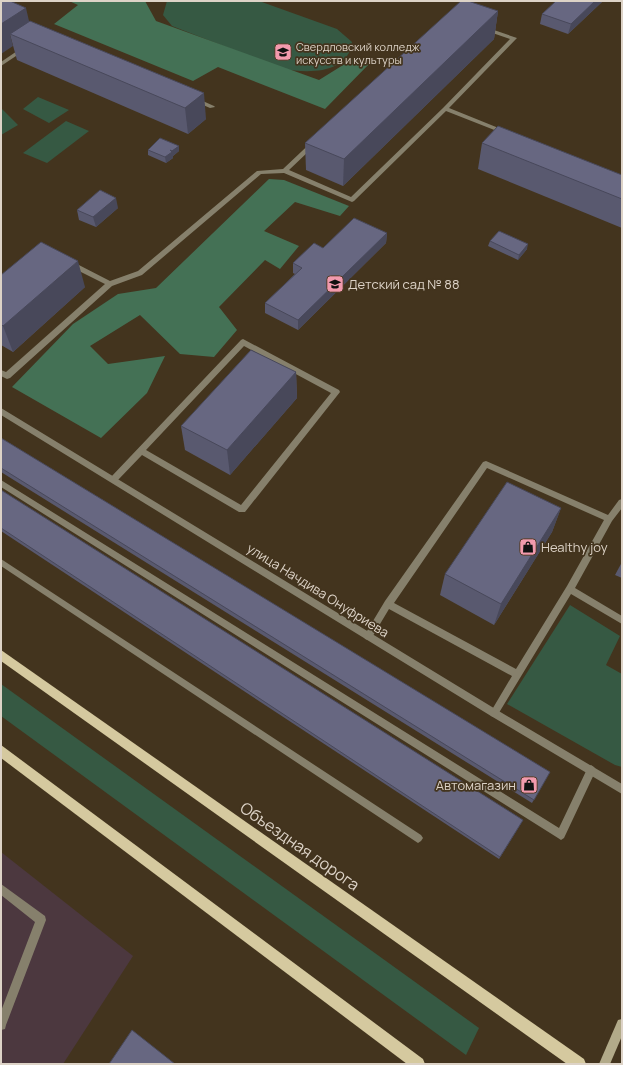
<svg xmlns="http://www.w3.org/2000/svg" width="623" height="1065" viewBox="0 0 623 1065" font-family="Manrope,sans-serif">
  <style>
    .commercial { fill: #4c383f }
    .green { fill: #365943 }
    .forest { fill: #447155 }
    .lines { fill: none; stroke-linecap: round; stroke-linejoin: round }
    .service { fill: #86806c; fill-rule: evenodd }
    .minor { fill: #86806c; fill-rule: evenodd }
    .secondary { fill: #b2aa89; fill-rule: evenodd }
    .primary { fill: #d5c99f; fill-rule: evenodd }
    .wall { fill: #59596f }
    .shaded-wall { fill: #48485a }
    .building { fill: #676781; stroke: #48485a }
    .labels { text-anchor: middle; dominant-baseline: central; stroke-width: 3.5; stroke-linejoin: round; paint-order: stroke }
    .far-poi-label { font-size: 11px; fill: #ddd3c7; stroke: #43341e; text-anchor: start }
    .poi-label { font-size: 13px; fill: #ddd3c7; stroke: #43341e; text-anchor: start }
    .street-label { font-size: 13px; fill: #ddd3c7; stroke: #43341e }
    .near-street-label { font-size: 16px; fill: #ddd3c7; stroke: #43341e }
  </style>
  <rect width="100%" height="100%" fill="#43341e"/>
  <polygon class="commercial" points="1,852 133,956 63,1064 1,1064"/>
  <g class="green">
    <path d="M 167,1 L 259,1 L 337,29 L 352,42 C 348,75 307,73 283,69 L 172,26 L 163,15 Z"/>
    <polygon points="38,97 69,110 49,123 23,109"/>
    <polygon points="1,108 18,125 1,135"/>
    <polygon points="66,121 89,131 47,163 23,153"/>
    <polygon points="570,605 620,636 606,665 622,674 622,767 615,765 507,704"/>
    <polygon points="1,684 479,1028 466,1055 1,716"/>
  </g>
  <g class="forest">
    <polygon points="69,1 145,1 156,21 319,80 356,57 370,63 325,109 218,67 193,81 54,24 78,5"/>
    <polygon points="269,179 284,180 349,206 340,216 295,202 264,231 299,246 280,269 265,260 219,307 237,330 214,357 180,354 140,315 90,346 108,364 165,356 147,393 101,438 12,387 73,324 118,294 156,288"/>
  </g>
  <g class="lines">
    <g class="service">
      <path d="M 446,15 L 450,15 L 517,38 L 449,108 L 506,131 L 506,133 L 502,133 L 446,111 L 354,201 L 352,202 L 284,173 L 261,174 L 142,275 L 112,286 L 10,378 L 7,379 L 1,376 L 1,370 L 6,372 L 105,284 L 69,266 L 69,262 L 73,262 L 110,281 L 138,271 L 257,171 L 283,169 ZM 449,18 L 510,39 L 443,108 L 351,197 L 289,170 Z"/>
      <polygon points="23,47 28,48 1,66 1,62"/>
      <polygon points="196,98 214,106 215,107 210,108 194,101 193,100"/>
      <path d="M 243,339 L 339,390 L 340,392 L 245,512 L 239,512 L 142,455 L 117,481 L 111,481 L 110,479 L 111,477 L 241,340 ZM 244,346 L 331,393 L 241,505 L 146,450 Z"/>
      <path d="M 486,461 L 608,515 L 619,500 L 622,499 L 622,508 L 612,521 L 575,588 L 622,616 L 622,624 L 571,594 L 497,716 L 494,717 L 491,716 L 490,713 L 512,676 L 389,609 L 371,639 L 368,640 L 365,639 L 364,636 L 385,601 L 483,462 ZM 487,468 L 604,520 L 567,586 L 516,669 L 394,603 Z"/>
      <polygon points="1,480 559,828 588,767 591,765 594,767 596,770 564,838 561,840 558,838 1,487"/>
      <polygon points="1,559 421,835 423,838 421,841 418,843 415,841 1,566"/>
      <polygon points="1,884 45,916 46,920 6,1025 5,1029 1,1030 1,1011 35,922 1,895"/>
    </g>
    <polygon class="minor" points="1,408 497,710 622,784 622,794 491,716 1,415"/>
    <polygon class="secondary" points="622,1019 622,1036 610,1064 599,1064 618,1020"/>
    <g class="primary">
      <polygon points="1,650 584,1059 586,1064 567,1064 1,661"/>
      <polygon points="1,745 423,1059 425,1064 407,1064 1,758"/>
    </g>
  </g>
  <g class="wall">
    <polygon points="603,1 568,34 540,24 542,14"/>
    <polygon points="1,2 29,21 206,119 188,134 17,60"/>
    <polygon points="498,11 494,39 343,186 306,170 305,143"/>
    <polygon points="482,143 622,175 622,228 478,169"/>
    <polygon points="148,150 179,151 173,156 173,158 166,163 148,155"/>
    <polygon points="118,208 96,227 79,220 77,210"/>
    <polygon points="387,233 386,243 298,330 265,313 265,303 295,274 293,273 293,263 323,248"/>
    <polygon points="490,241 527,249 518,260 488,246"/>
    <polygon points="1,275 85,287 13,352 1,345"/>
    <polygon points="296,372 297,398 230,475 185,450 181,426"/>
    <polygon points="1,438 550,772 532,803 1,472"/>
    <polygon points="1,490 523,820 499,859 1,531"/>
    <polygon points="561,508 552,532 494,625 440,595 445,574"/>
    <polygon points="622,562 622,578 615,575"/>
  </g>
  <g class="shaded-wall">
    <polygon points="595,1 603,1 568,34 571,24"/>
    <polygon points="26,8 32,34 10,34 13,46 1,54 1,24"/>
    <polygon points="498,11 494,39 343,186 344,159"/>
    <polygon points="204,93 206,119 188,134 185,108"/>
    <polygon points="179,146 179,151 173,156 173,158 166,163 165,157 172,152 172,151"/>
    <polygon points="116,198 118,208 96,227 93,217"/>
    <polygon points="387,233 386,243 298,330 298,320"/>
    <polygon points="528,244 527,249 518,260 519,255"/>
    <polygon points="78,261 85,287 13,352 3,326"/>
    <polygon points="296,372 297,398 230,475 227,450"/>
    <polygon points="561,508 552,532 494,625 501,604"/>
  </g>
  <g class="building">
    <polygon points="3,1 10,1 26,8 1,24 1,2"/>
    <polygon points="461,1 468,1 498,11 344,159 305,143"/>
    <polygon points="556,1 595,1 571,24 542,14"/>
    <polygon points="30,21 204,93 185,108 10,34"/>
    <polygon points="498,126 622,175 622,199 482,143"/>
    <polygon points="160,138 179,146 172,151 170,150 172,152 165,157 148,150"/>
    <polygon points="100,190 116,198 93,217 77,210"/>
    <polygon points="354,218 387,233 298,320 265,303 302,268 293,263 314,243 323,248"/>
    <polygon points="499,231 528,244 519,255 490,241"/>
    <polygon points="41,242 78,261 3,326 1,324 1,275"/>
    <polygon points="251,350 296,372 227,450 181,426"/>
    <polygon points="1,438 550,772 534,800 1,468"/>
    <polygon points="507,482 561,508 501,604 445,574"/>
    <polygon points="1,490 523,820 500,857 1,528"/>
    <polygon points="132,1030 175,1064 109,1064"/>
  </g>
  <defs>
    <symbol id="university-square" viewBox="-11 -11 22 22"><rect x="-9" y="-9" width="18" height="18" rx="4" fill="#f29aad" stroke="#43341e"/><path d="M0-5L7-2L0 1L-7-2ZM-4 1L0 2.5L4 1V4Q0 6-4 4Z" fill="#111"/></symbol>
    <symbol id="school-square" viewBox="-11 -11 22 22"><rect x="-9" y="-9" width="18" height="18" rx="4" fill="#f29aad" stroke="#43341e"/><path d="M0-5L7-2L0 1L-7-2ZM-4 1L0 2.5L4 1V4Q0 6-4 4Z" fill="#111"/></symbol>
    <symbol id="shop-square" viewBox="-11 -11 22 22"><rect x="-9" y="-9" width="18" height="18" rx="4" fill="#f29aad" stroke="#43341e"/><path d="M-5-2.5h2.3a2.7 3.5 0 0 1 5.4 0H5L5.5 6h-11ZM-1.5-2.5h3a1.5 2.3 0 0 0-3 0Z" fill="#111"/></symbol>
  </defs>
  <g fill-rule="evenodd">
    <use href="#university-square" x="273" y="42" width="20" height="20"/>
    <use href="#school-square" x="325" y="274" width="20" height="20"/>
    <use href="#shop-square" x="518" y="537" width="20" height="20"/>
    <use href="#shop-square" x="519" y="775" width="20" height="20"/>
  </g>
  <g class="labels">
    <g class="far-poi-label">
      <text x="296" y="46">Свердловский колледж<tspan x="296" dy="13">искусств и культуры</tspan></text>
    </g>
    <g class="poi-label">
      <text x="348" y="284">Детский сад № 88</text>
      <text x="541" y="547">Healthy joy</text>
      <text x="516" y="785" text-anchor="end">Автомагазин</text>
    </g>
    <g class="street-label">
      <text transform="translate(318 590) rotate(32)">улица Начдива Онуфриева</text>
    </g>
    <g class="near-street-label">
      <text transform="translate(300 846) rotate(35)">Объездная дорога</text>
    </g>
  </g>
  <rect width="623" height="1065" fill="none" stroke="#ddd3c7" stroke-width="4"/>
</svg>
